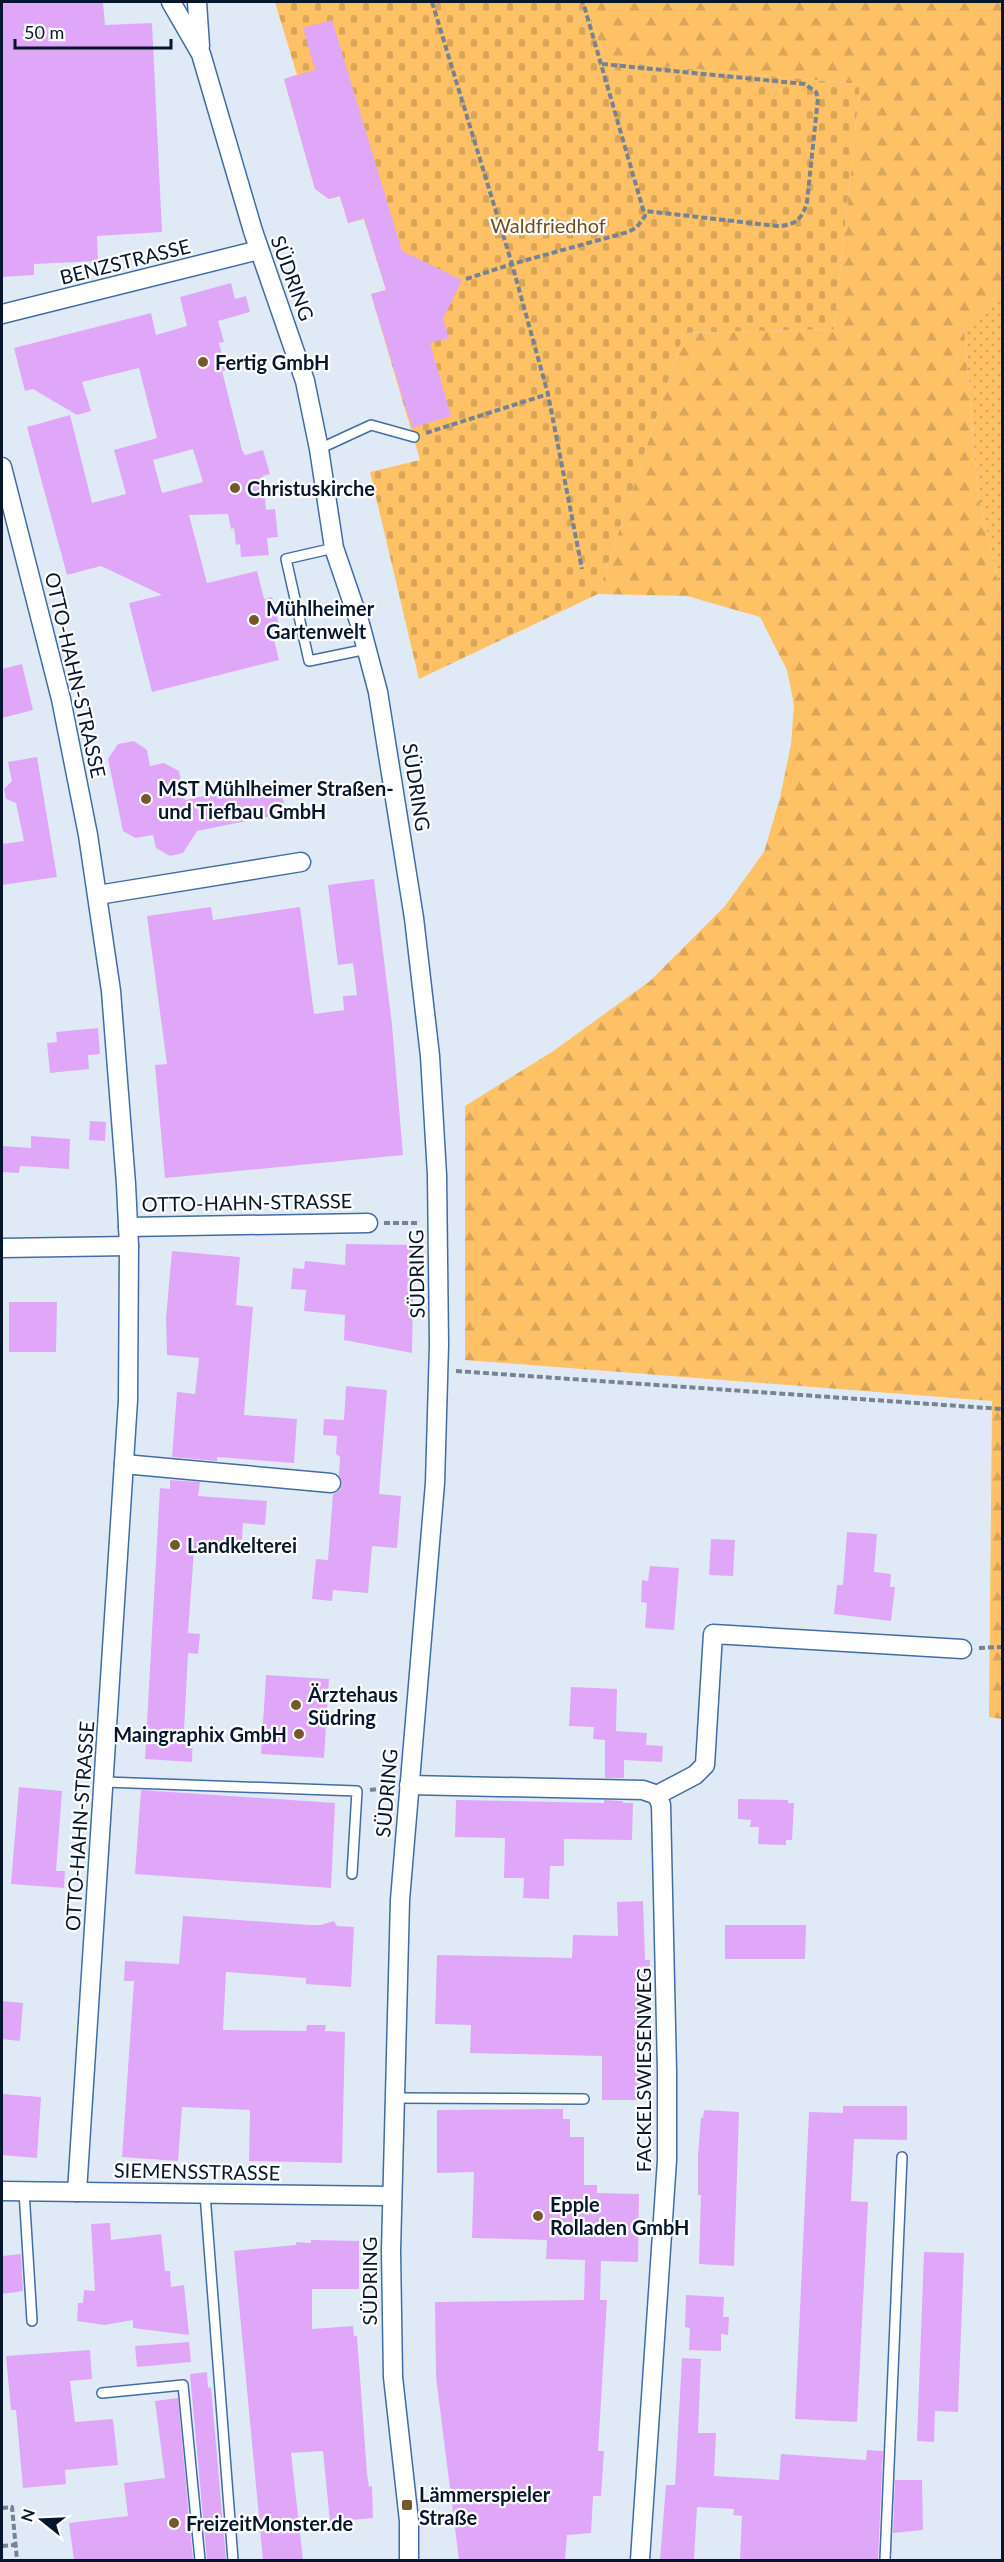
<svg xmlns="http://www.w3.org/2000/svg" width="1004" height="2562" viewBox="0 0 1004 2562" font-family="Lato,sans-serif">
  <style>
    .grass { fill: url(#grass-dots) }
    .forest { fill: url(#forest-firs) }
    .cemetery { fill: url(#cemetery-stones) }
    .building { fill: #e0a7f9; fill-rule: evenodd }
    .lines { fill: none; stroke-linecap: round; stroke-linejoin: round }
    .service-casing { stroke: #416da4; stroke-width: 12 }
    .minor-casing { stroke: #416da4; stroke-width: 21 }
    .path { stroke: #758394; stroke-width: 4; stroke-dasharray: 6 3; stroke-linecap: butt }
    .service { stroke: #fff; stroke-width: 9 }
    .minor { stroke: #fff; stroke-width: 18 }
    .poi-dot { fill: #76582c; stroke: #fff; stroke-width: 2 }
    .labels { text-anchor: middle; dominant-baseline: central; stroke-width: 4.5; stroke-linejoin: round; paint-order: stroke }
    .park-label { font-size: 20px; fill: #6d4e1f; stroke: #fff }
    .street-label { font-size: 20px; fill: #06172d; stroke: #fff }
    .poi-label { font-size: 20px; font-weight: bold; fill: #06172d; stroke: #fff; text-anchor: start }
  </style>
  <defs>
    <pattern id="grass-dots" width="8" height="8" patternUnits="userSpaceOnUse" patternTransform="scale(1.5)"><rect width="8" height="8" fill="#ffc165"/><path d="M2 2h.1M6 6h.1" fill="none" stroke="#d9a558" stroke-width="1.8" stroke-linecap="round"/></pattern>
    <pattern id="forest-firs" width="22" height="20" patternUnits="userSpaceOnUse" patternTransform="scale(1.5)"><rect width="22" height="20" fill="#ffc165"/><path d="M5 1l3.5 6h-7zM16 11l3.5 6h-7z" fill="#d9a558"/></pattern>
    <pattern id="cemetery-stones" width="16" height="16" patternUnits="userSpaceOnUse" patternTransform="scale(1.5)"><rect width="16" height="16" fill="#ffc165"/><path d="M2 7V4a2 2 0 0 1 4 0v3zM10 15v-3a2 2 0 0 1 4 0v3z" fill="#d9a558"/></pattern>
  </defs>
  <rect width="100%" height="100%" fill="#e0eaf7"/>
  <polygon class="grass" points="1002,290 1002,599 978,494 964,327"/>
  <polygon class="forest" points="586,2 1002,2 1002,290 964,327 978,494 1002,599 1002,1719 989,1717 992,1401 465,1360 465,1106 552,1052 650,981 725,906 764,852 780,798 791,744 794,705 787,670 760,617 687,596 598,594 684,333 834,329 860,84 605,61"/>
  <polygon class="cemetery" points="275,2 586,2 605,61 860,84 834,329 684,333 598,594 419,679 370,472 420,460 371,294 386,290 364,219 348,223 340,196 329,199 315,189 284,79 297,75"/>
  <g class="building">
    <polygon points="2,2 103,2 105,25 152,23 162,232 97,236 98,261 34,264 34,275 2,277"/>
    <polygon points="332,20 402,251 462,280 443,319 449,338 430,343 451,416 412,428 371,294 386,290 364,218 348,223 340,196 329,199 315,189 284,79 315,70 303,28"/>
    <path d="M 231,283 L 235,299 L 246,296 L 250,312 L 218,321 L 224,342 L 219,343 L 226,370 L 222,371 L 242,450 L 245,455 L 263,450 L 270,474 L 263,476 L 266,510 L 275,509 L 278,537 L 267,538 L 269,555 L 241,557 L 240,544 L 236,545 L 234,528 L 231,529 L 228,514 L 189,515 L 207,583 L 257,571 L 264,599 L 272,597 L 280,629 L 272,631 L 279,660 L 152,692 L 129,603 L 162,595 L 101,566 L 67,575 L 27,427 L 70,415 L 92,503 L 126,494 L 114,450 L 157,438 L 139,368 L 82,382 L 91,411 L 77,415 L 33,389 L 25,391 L 14,348 L 151,313 L 156,335 L 187,326 L 180,297 ZM 193,449 L 203,482 L 162,493 L 153,460 Z"/>
    <polygon points="22,664 33,710 2,718 2,669"/>
    <polygon points="134,741 147,750 150,766 164,763 179,771 185,800 279,781 286,813 197,831 183,853 170,856 156,848 153,835 135,838 123,831 108,759 118,744"/>
    <polygon points="37,757 57,877 2,885 2,844 24,841 16,803 6,799 4,789 12,781 8,762"/>
    <polygon points="374,879 392,1025 403,1155 165,1178 155,1065 167,1064 147,916 211,907 213,920 300,907 314,1014 344,1010 343,996 357,995 353,963 338,965 328,885"/>
    <polygon points="98,1028 100,1054 88,1055 89,1069 50,1073 47,1043 57,1042 56,1032"/>
    <polygon points="90,1121 106,1122 105,1141 89,1140"/>
    <polygon points="31,1136 70,1139 69,1169 20,1166 19,1173 2,1172 2,1146 31,1148"/>
    <polygon points="346,1244 414,1245 412,1353 344,1340 345,1315 304,1311 306,1290 291,1289 293,1268 304,1269 305,1261 345,1265"/>
    <polygon points="172,1251 240,1257 236,1305 253,1307 244,1415 297,1419 294,1463 217,1457 217,1461 172,1457 177,1392 195,1394 199,1358 167,1355 166,1318"/>
    <polygon points="9,1302 57,1302 56,1352 9,1352"/>
    <polygon points="346,1386 387,1390 379,1494 401,1496 397,1548 372,1546 368,1593 333,1590 332,1601 312,1599 316,1559 328,1560 333,1494 340,1490 342,1483 339,1475 340,1457 336,1454 337,1436 323,1435 324,1419 344,1420"/>
    <polygon points="170,1480 200,1482 198,1496 267,1501 265,1525 243,1523 241,1553 194,1550 188,1633 200,1634 198,1654 188,1653 184,1730 193,1731 192,1762 145,1759 160,1488 170,1489"/>
    <polygon points="847,1532 877,1534 874,1572 891,1574 890,1587 895,1587 891,1621 834,1614 837,1585 843,1585"/>
    <polygon points="711,1539 735,1540 733,1576 709,1575"/>
    <polygon points="650,1566 679,1568 674,1630 645,1628 647,1603 641,1602 642,1580 648,1581"/>
    <polygon points="266,1675 329,1679 324,1758 261,1754"/>
    <polygon points="571,1687 617,1689 616,1731 647,1733 646,1745 663,1746 662,1762 624,1760 624,1778 605,1778 605,1740 593,1739 594,1727 569,1726"/>
    <polygon points="19,1787 62,1791 56,1871 65,1871 64,1888 11,1884"/>
    <polygon points="141,1790 335,1803 331,1888 135,1874"/>
    <polygon points="738,1799 788,1800 788,1803 794,1803 792,1840 786,1840 786,1845 758,1844 759,1827 750,1827 751,1820 738,1819"/>
    <polygon points="456,1800 604,1803 604,1800 623,1801 623,1803 633,1803 632,1840 564,1839 564,1866 550,1866 549,1899 523,1898 524,1878 504,1878 505,1838 455,1837"/>
    <polygon points="643,1901 645,1960 650,1960 648,2031 642,2031 641,2074 649,2074 649,2100 602,2100 602,2056 470,2053 471,2025 435,2024 437,1955 572,1958 573,1935 618,1936 617,1902"/>
    <polygon points="183,1916 310,1925 321,1925 334,1921 337,1926 354,1927 351,1987 306,1984 306,1978 226,1972 223,2030 306,2031 307,2025 326,2025 325,2031 345,2032 342,2163 249,2161 250,2110 182,2107 178,2161 122,2157 134,1981 124,1981 125,1961 179,1964"/>
    <polygon points="725,1925 806,1925 805,1959 725,1959"/>
    <polygon points="2,2001 23,2003 20,2041 2,2039"/>
    <polygon points="2,2094 41,2097 37,2158 2,2155"/>
    <polygon points="843,2106 907,2106 907,2140 854,2139 851,2201 868,2202 857,2422 795,2419 809,2112 843,2113"/>
    <polygon points="563,2109 563,2119 570,2119 570,2137 584,2137 584,2185 597,2185 597,2193 639,2194 638,2262 601,2261 600,2300 607,2300 598,2451 604,2451 601,2496 593,2496 591,2533 567,2535 565,2560 459,2560 436,2377 435,2302 584,2300 585,2260 546,2259 547,2240 472,2238 474,2172 437,2173 437,2110"/>
    <polygon points="704,2110 739,2112 734,2266 699,2264 701,2195 698,2195 698,2155 701,2118 703,2118"/>
    <polygon points="110,2223 111,2240 161,2234 165,2271 170,2271 171,2287 184,2285 189,2335 133,2328 133,2320 104,2325 77,2321 78,2303 83,2303 84,2290 95,2291 91,2224"/>
    <polygon points="311,2240 359,2241 359,2289 312,2289 312,2329 353,2326 354,2336 357,2336 367,2473 369,2487 372,2486 373,2518 330,2522 323,2451 291,2453 303,2560 263,2560 234,2251 296,2245 296,2242 311,2243"/>
    <polygon points="924,2252 964,2253 958,2412 935,2411 934,2442 917,2441"/>
    <polygon points="21,2254 23,2291 2,2294 2,2256"/>
    <polygon points="686,2295 724,2297 723,2317 729,2317 728,2335 721,2334 721,2351 689,2350 690,2328 685,2327"/>
    <polygon points="189,2342 191,2362 137,2367 135,2346"/>
    <polygon points="90,2350 92,2379 70,2381 75,2422 113,2419 118,2465 65,2470 66,2484 23,2488 16,2410 11,2410 6,2356"/>
    <polygon points="682,2358 701,2359 698,2433 716,2433 714,2476 779,2480 781,2454 866,2460 867,2450 883,2451 878,2560 740,2560 742,2516 733,2515 734,2509 697,2507 694,2560 660,2560 666,2485 675,2485"/>
    <polygon points="207,2372 208,2388 211,2387 226,2560 207,2560 190,2374"/>
    <polygon points="178,2398 193,2560 74,2560 69,2523 128,2516 124,2483 165,2478 155,2401"/>
    <polygon points="895,2480 922,2480 923,2530 893,2533"/>
  </g>
  <g class="lines">
    <defs>
      <g id="service">
        <polyline points="319,449 371,425 414,437"/>
        <polyline points="334,548 286,559 309,661 367,649"/>
        <polyline points="105,1782 357,1791 352,1874"/>
        <polyline points="394,2098 584,2099"/>
        <polyline points="24,2191 32,2321"/>
        <polyline points="205,2194 233,2560"/>
        <polyline points="102,2393 183,2385 200,2560"/>
        <polyline points="885,2560 902,2157"/>
      </g>
      <g id="minor">
        <polyline points="171,2 201,54 253,231 305,381 319,449 334,548 360,624 378,692 414,918 430,1056 437,1175 439,1345 435,1483 400,1900 391,2251 393,2377 409,2521 409,2560"/>
        <polyline points="197,2 200,46"/>
        <polyline points="2,314 259,250"/>
        <polyline points="2,467 61,699 88,835 111,991 126,1184 129,1246 128,1400 77,2192"/>
        <polyline points="98,895 301,862"/>
        <polyline points="128,1227 368,1223"/>
        <polyline points="2,1248 129,1246"/>
        <polyline points="124,1464 331,1483"/>
        <polyline points="409,1785 643,1790 657,1795 661,1805 667,2071 667,2160 640,2560"/>
        <polyline points="657,1795 695,1775 705,1765 713,1634 962,1649"/>
        <polyline points="2,2191 392,2196"/>
      </g>
    </defs>
    <use href="#service" class="service-casing"/>
    <use href="#minor" class="minor-casing"/>
    <g class="path">
      <polyline points="432,2 512,264 628,232 637,227 645,216 583,2"/>
      <path d="M 602,64 L 805,84 L 816,92 L 818,98 L 807,202 C 803,218 795,226 777,226 L 645,211"/>
      <polyline points="466,279 512,264 548,394 582,569"/>
      <polyline points="426,433 548,394"/>
      <polyline points="384,1223 419,1223"/>
      <polyline points="456,1371 1002,1409"/>
      <polyline points="979,1648 1002,1647"/>
      <polyline points="370,1790 392,1787"/>
      <polyline points="2,2508 12,2507 17,2560"/>
      <polyline points="2,2546 16,2545"/>
    </g>
    <use href="#service" class="service"/>
    <use href="#minor" class="minor"/>
  </g>
  <g class="poi-dot">
    <circle cx="203" cy="362" r="6"/>
    <circle cx="235" cy="488" r="6"/>
    <circle cx="254" cy="620" r="6"/>
    <circle cx="146" cy="799" r="6"/>
    <circle cx="175" cy="1545" r="6"/>
    <circle cx="296" cy="1705" r="6"/>
    <circle cx="299" cy="1734" r="6"/>
    <circle cx="538" cy="2216" r="6"/>
    <rect x="401" y="2499" width="12" height="12" rx="3"/>
    <circle cx="174" cy="2523" r="6"/>
  </g>
  <g class="labels">
    <g class="park-label">
      <text x="548" y="225">Waldfriedhof</text>
    </g>
    <g class="street-label">
      <text transform="translate(125 261) rotate(-14)">BENZSTRASSE</text>
      <text transform="translate(293 278) rotate(70)">SÜDRING</text>
      <text transform="translate(76 675) rotate(77)">OTTO-HAHN-STRASSE</text>
      <text transform="translate(417 787) rotate(81)">SÜDRING</text>
      <text transform="translate(247 1202) rotate(-1)">OTTO-HAHN-STRASSE</text>
      <text transform="translate(416 1274) rotate(-91)">SÜDRING</text>
      <text transform="translate(386 1793) rotate(-85)">SÜDRING</text>
      <text transform="translate(79 1826) rotate(-86)">OTTO-HAHN-STRASSE</text>
      <text transform="translate(643 2070) rotate(-90)">FACKELSWIESENWEG</text>
      <text transform="translate(197 2171) rotate(1)">SIEMENSSTRASSE</text>
      <text transform="translate(369 2281) rotate(-90)">SÜDRING</text>
    </g>
    <g class="poi-label">
      <text x="215" y="362">Fertig GmbH</text>
      <text x="247" y="488">Christuskirche</text>
      <text x="266" y="608">Mühlheimer<tspan x="266" dy="23">Gartenwelt</tspan></text>
      <text x="158" y="788">MST Mühlheimer Straßen-<tspan x="158" dy="23">und Tiefbau GmbH</tspan></text>
      <text x="187" y="1545">Landkelterei</text>
      <text x="308" y="1694">Ärztehaus<tspan x="308" dy="23">Südring</tspan></text>
      <text x="287" y="1734" text-anchor="end">Maingraphix GmbH</text>
      <text x="550" y="2204">Epple<tspan x="550" dy="23">Rolladen GmbH</tspan></text>
      <text x="419" y="2494">Lämmerspieler<tspan x="419" dy="23">Straße</tspan></text>
      <text x="186" y="2523">FreizeitMonster.de</text>
    </g>
  </g>
  <rect width="1004" height="2562" fill="none" stroke="#06172d" stroke-width="6"/>
  <g transform="translate(42 2520) rotate(288)" stroke="#ffffff" stroke-width="4.5" paint-order="stroke">
  <path d="M0-4.5L10 22L0 15L-10 22Z" fill="#06172d"/>
  <text y="-9" font-size="16" font-weight="bold" text-anchor="middle" fill="#06172d">N</text>
  </g>
  <path d="M15 39v9h156v-9" fill="none" stroke="#06172d" stroke-width="3"/>
  <text x="24" y="39" font-size="18" fill="#06172d" stroke="#ffffff" stroke-width="4.5" paint-order="stroke">50 m</text>
</svg>
